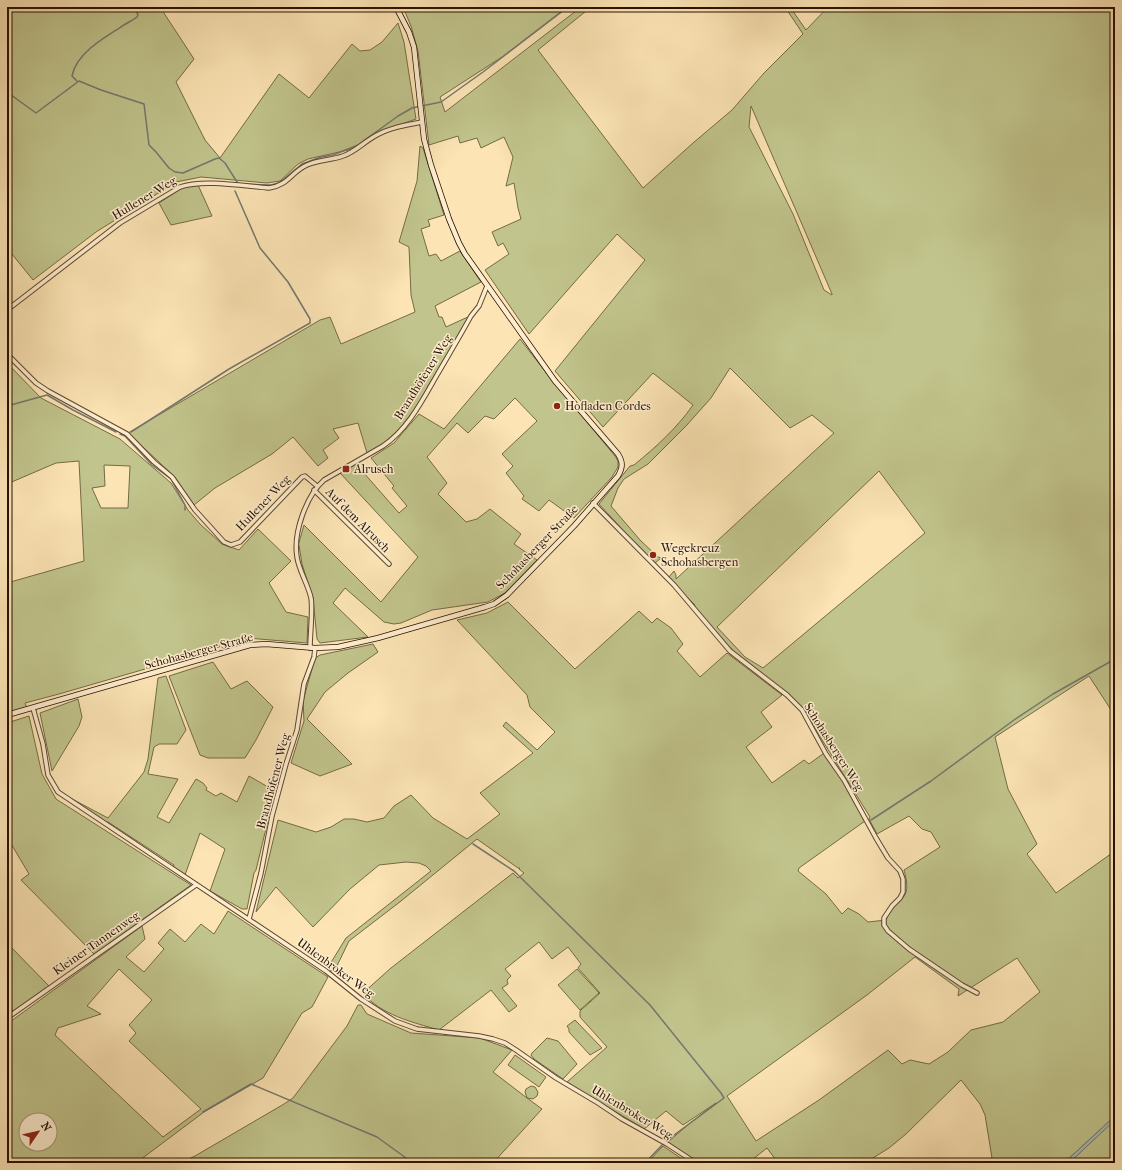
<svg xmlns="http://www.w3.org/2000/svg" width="1122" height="1170" viewBox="0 0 1122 1170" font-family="'IM FELL French Canon',serif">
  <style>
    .green { fill: #c1c48c; stroke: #746a46; fill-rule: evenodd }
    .water { fill: #a5bbb9; stroke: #73776f }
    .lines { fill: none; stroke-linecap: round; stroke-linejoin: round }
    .stream { stroke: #73776f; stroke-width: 1.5 }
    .street-casing { stroke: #5d462e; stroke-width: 5.5 }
    .secondary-casing { stroke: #281101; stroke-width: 6 }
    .street { stroke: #fdedce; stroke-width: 3.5 }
    .secondary { stroke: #fdedce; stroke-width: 4.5 }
    .poi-dot { fill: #8f2418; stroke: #fdedce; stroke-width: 1.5 }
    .labels { text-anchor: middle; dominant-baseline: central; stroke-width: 3; stroke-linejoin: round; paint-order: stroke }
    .street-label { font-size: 12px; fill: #281101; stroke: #fdedce }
    .poi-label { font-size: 12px; fill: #281101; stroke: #fdedce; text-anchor: start }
  </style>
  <rect width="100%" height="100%" fill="#fce4b4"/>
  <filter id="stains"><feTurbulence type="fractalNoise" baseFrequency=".005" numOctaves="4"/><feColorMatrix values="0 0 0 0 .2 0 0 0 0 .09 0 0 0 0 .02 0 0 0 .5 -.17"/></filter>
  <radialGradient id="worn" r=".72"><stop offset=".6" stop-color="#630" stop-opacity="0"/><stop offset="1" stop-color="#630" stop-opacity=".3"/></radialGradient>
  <g class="green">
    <polygon points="7,7 160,7 194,59 176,82 205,140 220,158 279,74 309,98 352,44 360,51 370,50 382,42 398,23 404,42 416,119 399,125 374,135 357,148 308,159 298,164 280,181 267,183 201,177 176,182 96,232 33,280 7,248"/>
    <path d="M 403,7 L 567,7 L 502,57 L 440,97 L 445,112 L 581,7 L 591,7 L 538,50 L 643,188 L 693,143 L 732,110 L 764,73 L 803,34 L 785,7 L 790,7 L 806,30 L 828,7 L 1115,7 L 1115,716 L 1089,676 L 995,737 L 1008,789 L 1037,844 L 1027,854 L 1056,893 L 1115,851 L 1115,1116 L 1064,1163 L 984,1163 L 992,1158 L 985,1115 L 980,1104 L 961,1080 L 906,1134 L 889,1148 L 865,1163 L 778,1163 L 767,1148 L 748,1163 L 698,1163 L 668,1142 L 690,1123 L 716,1103 L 683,1125 L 666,1111 L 644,1129 L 567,1082 L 607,1047 L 580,1017 L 580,1011 L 600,993 L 578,968 L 581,964 L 568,947 L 552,959 L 539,942 L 505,969 L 511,976 L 507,980 L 508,984 L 502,988 L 517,1006 L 509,1012 L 491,990 L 439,1030 C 412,1022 381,1015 363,993 L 391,968 L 513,873 L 518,878 L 524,873 L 519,869 L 520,868 L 518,868 L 477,839 L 401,901 L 349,941 L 334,972 L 327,969 L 346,938 L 431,871 L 426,866 L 419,863 L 406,862 L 379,865 L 350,889 L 313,927 L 276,887 L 256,912 L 278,820 L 316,832 L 331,827 L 344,819 L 354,819 L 367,822 L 384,818 L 394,806 L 411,795 L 433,818 L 467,839 L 500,814 L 480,793 L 533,753 L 503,726 L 506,722 L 537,750 L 555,732 L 530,707 L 527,695 L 457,620 L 487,613 L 508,602 L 575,669 L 639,611 L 652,623 L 657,618 L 671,628 L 683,644 L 677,651 L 700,677 L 727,653 L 782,695 L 761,712 L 772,727 L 746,747 L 772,783 L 804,760 L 809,764 L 824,753 L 844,781 L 865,821 L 799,868 L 798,871 L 826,894 L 842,914 L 848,908 L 859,914 L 868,922 L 886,920 C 895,896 914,904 904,870 L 940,847 L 931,832 L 922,829 L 909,816 L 877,834 L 869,819 L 870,817 L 819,735 L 804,708 L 803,709 L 788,693 L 786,693 L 737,655 L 694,607 L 695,605 L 668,578 L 674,571 L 676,575 L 676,579 L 834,433 L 812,415 L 790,428 L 730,368 L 711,398 L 686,426 L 648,464 L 624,479 L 618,488 L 611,506 L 640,540 L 658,557 L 661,558 L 654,564 L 599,504 L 630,466 L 634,465 C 656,447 677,428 693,405 L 653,373 L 603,427 L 555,371 L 645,260 L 617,234 L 529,334 L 485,270 L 509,254 L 503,243 L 498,246 L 492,232 L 521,219 L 518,208 L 514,183 L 506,186 L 513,157 L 504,137 L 481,148 L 477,138 L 460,143 L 458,136 L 429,145 L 418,51 L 411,26 ZM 751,106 L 832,294 L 832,295 L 824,290 L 793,214 L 749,127 ZM 879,471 L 925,533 L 763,668 L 745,657 L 717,627 ZM 915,957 L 959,989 L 958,996 L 1017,958 L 1040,992 L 1003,1022 L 971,1030 L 948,1052 L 929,1064 L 910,1060 L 902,1064 L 888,1050 L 819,1100 L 756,1141 L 727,1096 L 867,995 Z"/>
    <polygon points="420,146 423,148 444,215 428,220 430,226 421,229 429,256 436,254 441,261 460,251 481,282 435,306 439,317 442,317 446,327 470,316 428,386 419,405 399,431 391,439 370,453 367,453 358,423 333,429 339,438 323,450 328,458 318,466 293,437 272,454 215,488 194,505 175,477 128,433 320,320 330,317 341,344 415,312 411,295 409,247 399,242 417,181"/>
    <polygon points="191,185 198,185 212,216 171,225 159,203 179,190"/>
    <polygon points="520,339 548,375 615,456 618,461 618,467 612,477 574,518 549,500 539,511 522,499 524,496 506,473 513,466 502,454 537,421 515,398 494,419 485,416 468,433 457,423 427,457 447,483 438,494 466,522 477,519 490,509 521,534 514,544 537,560 505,593 488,602 432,610 401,623 394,624 384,622 345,588 333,603 368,637 320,643 317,639 313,598 302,564 299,545 298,546 304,525 381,602 418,557 340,473 356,464 399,513 407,506 392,488 394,486 371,458 394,443 419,414 444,429"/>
    <path d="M 7,363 L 41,398 L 120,439 L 171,483 L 188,510 L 200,524 L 222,544 L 239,550 L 258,529 L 291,561 L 269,583 L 286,612 L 308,617 L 307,643 L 247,638 L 162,665 L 159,665 L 59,694 L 25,703 L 27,708 L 7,714 L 7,583 L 84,561 L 79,461 L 56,463 L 7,484 ZM 104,465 L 130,466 L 128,508 L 101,508 L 92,488 L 105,486 Z"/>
    <polygon points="373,644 378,652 348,673 325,692 307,719 352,764 320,776 291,763 304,721 303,701 315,658 320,655"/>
    <polygon points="213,662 231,689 247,681 273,707 256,740 245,758 208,758 200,755 169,676"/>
    <polygon points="166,676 186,730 177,744 159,744 154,747 148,774 178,779 157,817 169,823 196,779 203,783 207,788 206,790 216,796 221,793 237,802 249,776 275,791 256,870 254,873 247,909 242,909 210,891 225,849 200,833 185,875 173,867 174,865 108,822 104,823 72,799 108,818 144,772 148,759 158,678"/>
    <polygon points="78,699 82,717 79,726 52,771 40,713"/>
    <polygon points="29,716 42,774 56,799 191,885 94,954 21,880 29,874 7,837 7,723"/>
    <path d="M 228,911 L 328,977 L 312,1007 L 302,1013 L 263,1078 L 204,1112 L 136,1163 L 7,1163 L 7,1096 L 11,1092 L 7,1088 L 7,1024 L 142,926 L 145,939 L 126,957 L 144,972 L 164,949 L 158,943 L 170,929 L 185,942 L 201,924 L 214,934 ZM 119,969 L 152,1000 L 129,1025 L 136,1033 L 129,1041 L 201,1109 L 163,1137 L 55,1035 L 58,1028 L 101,1014 L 87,1006 ZM 26,1120 L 50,1120 L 50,1144 L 26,1144 Z"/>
    <polygon points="7,943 49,986 13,1011 7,1004"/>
    <polygon points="577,969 599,993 580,1010 558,985"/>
    <polygon points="358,1005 361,1005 367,1014 411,1033 480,1038 512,1050 493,1072 527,1098 525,1092 526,1089 531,1086 535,1087 538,1092 537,1096 533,1099 527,1098 542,1109 493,1163 180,1163 195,1156 284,1104 293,1098 347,1026"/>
    <polygon points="575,1020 602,1048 590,1055 569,1032 569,1029 567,1026"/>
    <polygon points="547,1038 558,1041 577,1064 563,1079 534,1059 531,1055 532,1053"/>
    <polygon points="515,1055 546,1077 539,1087 508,1065"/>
    <polygon points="1115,1120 1115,1163 1069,1163 1110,1124"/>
    <polygon points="663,1146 688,1163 647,1163"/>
  </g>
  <polygon class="water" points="1115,1116 1115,1120 1069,1163 1064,1163"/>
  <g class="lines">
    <g class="stream">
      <polyline points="1111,7 1115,19"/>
      <path d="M 77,81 L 72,76 C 76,54 103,38 121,27 C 126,23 132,21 137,17 L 138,15 L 135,7"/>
      <polyline points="7,92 36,113 79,81 101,90 144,104 149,145 156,152 169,168 175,172 183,173 215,159 219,158 225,163 237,182 240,184 271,185 279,183 302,164 321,157 333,155 358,145 398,116 412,108 441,102 483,72 568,7"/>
      <polyline points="7,406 47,395 73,410 116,432"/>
      <polyline points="131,432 229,369 310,323 310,319 288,282 260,248 235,191"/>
      <polyline points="120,434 125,436 152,465 171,479 185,505 185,510"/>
      <polyline points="871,820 931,781 1014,720 1053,694 1115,659"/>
      <polyline points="473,844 514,871 650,1005 721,1093 724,1098 666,1141"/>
      <polyline points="203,1112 251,1084 377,1137 413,1163"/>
      <polyline points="645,1163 663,1144"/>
    </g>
    <defs>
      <g id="street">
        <path d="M 7,310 L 120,223 L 180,187 C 203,179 243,186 269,188 C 289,185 291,172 307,165 C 318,160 332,160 343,156 C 355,152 364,142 375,136 C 389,128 405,125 422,122"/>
        <polyline points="7,354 36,383 48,391 127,434 154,462 172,477 195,510 224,542 231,545 240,542 302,477 305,476 317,486"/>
        <polyline points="314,490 389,564"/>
        <polyline points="593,503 674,585 730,651 787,695 802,710 826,754 844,780 876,838 888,858 900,871 903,879 903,892 900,898 892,906 884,918 884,925 888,931 909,949 962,985 977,993"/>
        <path d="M 310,648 C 310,635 313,610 311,598 C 308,584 299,571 297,557 C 293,533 306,496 324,480 L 383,446 C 408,429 422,401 437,375 C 448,356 460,336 471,316 L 479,306 L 487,286"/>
        <polyline points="33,708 43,744 48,775 58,792 326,971 361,999 395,1021 417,1029 479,1036 493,1039 505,1043 516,1050 556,1078 598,1103 622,1119 667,1144 696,1163"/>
        <polyline points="249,919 261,873 272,816 286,764 297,730 304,684 314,657 315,648"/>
        <polyline points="7,1018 196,885"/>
      </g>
      <path id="secondary" d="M 7,715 L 250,645 L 266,644 L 315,648 L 338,647 L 378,638 L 485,607 L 494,604 L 507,595 L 574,526 L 618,476 C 623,467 623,462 618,454 L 555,381 L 465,254 L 459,243 L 449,219 L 431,165 L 424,139 L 414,47 L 409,32 L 396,7"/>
    </defs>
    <use href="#street" class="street-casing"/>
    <use href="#secondary" class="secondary-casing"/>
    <use href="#street" class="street"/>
    <use href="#secondary" class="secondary"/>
  </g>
  <g class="poi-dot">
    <circle cx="557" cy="406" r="4"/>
    <rect x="342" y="465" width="8" height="8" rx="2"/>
    <circle cx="653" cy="555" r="4"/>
  </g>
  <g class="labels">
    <g class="street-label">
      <text transform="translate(144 198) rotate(-31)">Hullener Weg</text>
      <text transform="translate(423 377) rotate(-58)">Brandhöfener Weg</text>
      <text transform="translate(263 503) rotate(-46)">Hullener Weg</text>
      <text transform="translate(358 520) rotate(45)">Auf dem Alrusch</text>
      <text transform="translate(537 547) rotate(-46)">Schohasberger Straße</text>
      <text transform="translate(199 651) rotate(-15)">Schohasberger Straße</text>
      <text transform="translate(834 747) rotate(58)">Schohasberger Weg</text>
      <text transform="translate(273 781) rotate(-75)">Brandhöfener Weg</text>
      <text transform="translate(96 943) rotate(-35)">Kleiner Tannenweg</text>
      <text transform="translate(336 968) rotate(36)">Uhlenbroker Weg</text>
      <text transform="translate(632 1112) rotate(31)">Uhlenbroker Weg</text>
    </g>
    <g class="poi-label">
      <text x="565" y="406">Hofladen Cordes</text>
      <text x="354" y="469">Alrusch</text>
      <text x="661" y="548">Wegekreuz<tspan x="661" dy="14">Schohasbergen</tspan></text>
    </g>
  </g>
  <rect width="1122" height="1170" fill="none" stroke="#fce4b4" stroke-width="24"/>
  <rect x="8" y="8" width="1106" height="1154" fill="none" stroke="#281101" stroke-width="2"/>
  <rect x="12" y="12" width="1098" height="1146" fill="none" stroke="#281101"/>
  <g transform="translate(38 1132) rotate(56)"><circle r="19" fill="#fdedce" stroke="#a8957c"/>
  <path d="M0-3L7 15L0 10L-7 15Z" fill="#8f2418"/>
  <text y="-6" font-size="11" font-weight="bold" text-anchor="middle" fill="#281101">N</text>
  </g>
  <rect width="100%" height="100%" filter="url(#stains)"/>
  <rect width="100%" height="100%" fill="url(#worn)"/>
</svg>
